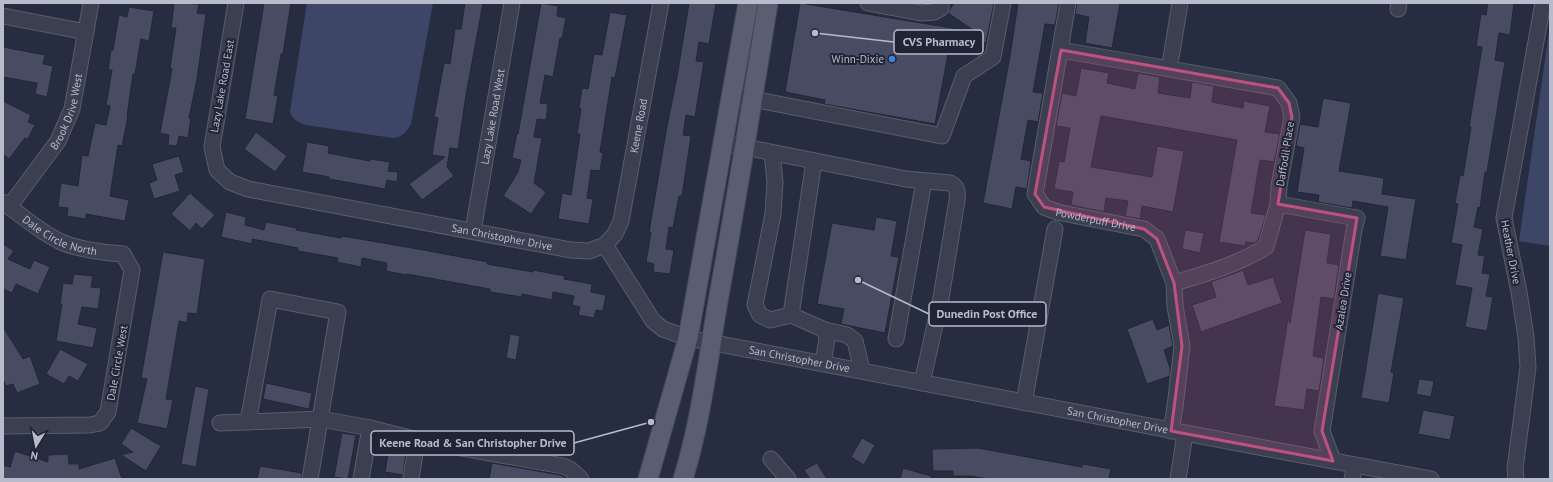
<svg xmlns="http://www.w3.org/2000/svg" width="1553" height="482" viewBox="0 0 1553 482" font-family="'PT Sans',sans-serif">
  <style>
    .water { fill: #3e4668 }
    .building { fill: #474c62; stroke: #222637 }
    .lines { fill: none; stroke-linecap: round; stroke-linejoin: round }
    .minor-casing { stroke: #595d6d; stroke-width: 17 }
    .major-casing { stroke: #454859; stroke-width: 21 }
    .minor { stroke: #3b3f50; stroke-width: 15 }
    .major { stroke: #5a5e70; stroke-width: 19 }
    .marked { fill: #be5182; fill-opacity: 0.2; stroke: #be5182; stroke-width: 3; stroke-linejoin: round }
    .shop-dot { fill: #3f7fe0; stroke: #202435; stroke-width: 1.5 }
    .labels { text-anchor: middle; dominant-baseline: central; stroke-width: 4; stroke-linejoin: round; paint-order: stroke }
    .poi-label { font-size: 11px; fill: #b8bbca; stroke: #202435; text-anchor: end }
    .street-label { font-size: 11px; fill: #b8bbca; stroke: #202435 }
    .leader { fill: none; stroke: #b8bbca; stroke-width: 1.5 }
    .callout-dot { fill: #b8bbca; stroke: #202435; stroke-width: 1.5 }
    .callout { fill: #202435; stroke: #b8bbca; stroke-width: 1.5 }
    .callout-label { font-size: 12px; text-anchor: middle; font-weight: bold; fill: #b8bbca }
  </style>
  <rect width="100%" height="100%" fill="#272d40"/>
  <g class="water">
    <path d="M 307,3 L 433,3 L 411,124 C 406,132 403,137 393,138 L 306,125 C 298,122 292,120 290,111 Z"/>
    <polygon points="1550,25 1550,246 1519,241"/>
  </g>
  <g class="building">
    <polygon points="174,3 199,4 197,13 206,14 197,79 189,118 191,118 188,138 179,136 177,146 168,145 169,135 160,133 172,69 170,68 176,28 171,28"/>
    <polygon points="264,3 291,3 283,54 281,54 274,95 278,96 273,124 245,119"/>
    <polygon points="465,3 483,3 466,95 458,149 450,148 447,167 454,176 422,200 409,184 445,157 432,155 438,118 434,117 444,63 450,64 455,29 461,29"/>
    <polygon points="541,3 558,6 557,16 566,18 562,39 560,38 553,77 545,75 540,103 548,104 546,120 537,119 534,137 542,138 534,183 546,192 531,214 503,196 518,172 521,160 512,158 517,133 518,134"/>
    <polygon points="689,3 716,3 709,44 699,42 696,61 704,62 695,117 686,115 683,135 691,136 682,196 679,196 673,228 669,227 666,249 674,250 670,274 653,272 654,264 646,262 651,232 649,232 667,126 677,77"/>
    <polygon points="800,3 976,32 948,13 950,9 954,3 994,3 986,43 951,38 935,124 824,104 825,100 785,92"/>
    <polygon points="1018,3 1059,3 1055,25 1045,24 1033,92 1043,93 1038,122 1028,120 1021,159 1031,161 1027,189 1016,187 1012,209 983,203 1010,56"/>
    <polygon points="1077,3 1120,3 1112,48 1085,43 1089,17 1075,14"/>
    <polygon points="1488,3 1514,3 1510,35 1499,33 1495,60 1505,62 1487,172 1485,172 1480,208 1478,207 1474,227 1483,229 1478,255 1485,256 1482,273 1490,274 1486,296 1493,297 1487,331 1465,327 1472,288 1455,285 1462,245 1451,243 1458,204 1455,203 1460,175 1463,176 1471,127 1469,127 1482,47 1476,46 1481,14 1486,15"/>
    <polygon points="129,7 154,11 149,41 141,39 135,74 133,74 127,116 128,116 122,146 118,145 110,196 129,200 125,221 86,214 86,219 67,216 68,208 58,207 61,183 78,186 82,155 88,156 95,123 106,125 110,106 106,105 112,70 108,70 111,50 113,50 119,15 127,17"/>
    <polygon points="610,12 627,15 615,78 612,77 600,152 603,153 600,171 591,170 587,198 593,199 589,224 558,219 562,193 571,195 580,134 577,134 581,109 579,108 582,88 588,89 594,54 602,55"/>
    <polygon points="3,47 45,55 43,64 53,66 47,97 35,94 37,83 3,77"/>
    <polygon points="1081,68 1109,73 1107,83 1135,89 1138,73 1160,77 1158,93 1190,98 1192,82 1214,86 1212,102 1243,108 1244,101 1270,106 1265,132 1280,134 1274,162 1260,160 1251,213 1266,215 1258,241 1254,243 1246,242 1245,246 1219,242 1237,140 1101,116 1091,167 1152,177 1157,146 1184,151 1173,212 1142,206 1140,219 1125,216 1128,201 1106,198 1104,212 1071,205 1073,192 1054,189 1059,161 1064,162 1070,128 1056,126 1062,93 1076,96"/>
    <polygon points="1323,98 1351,103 1339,171 1384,178 1382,194 1416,199 1406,260 1380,256 1388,207 1353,201 1352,208 1318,202 1319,195 1297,192 1304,148 1296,146 1300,124 1318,127"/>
    <polygon points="3,101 31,115 28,122 35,125 28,139 25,138 9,159 3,154"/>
    <polygon points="256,132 287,156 275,172 244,149"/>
    <polygon points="307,142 329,146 328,153 370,161 370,159 390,162 388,171 398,172 397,182 387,180 385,189 329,179 329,177 302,172"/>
    <polygon points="179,156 184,172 175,175 180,191 154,199 149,183 157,180 152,164"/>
    <polygon points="190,193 215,215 202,229 196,223 190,231 171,214"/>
    <polygon points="226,212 246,217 245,225 264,230 266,222 297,228 296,230 341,238 342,236 418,249 488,262 487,264 533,272 533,270 565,276 564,279 592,284 591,292 606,295 603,311 596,310 594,318 578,315 580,307 572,305 574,296 553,292 552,300 522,294 522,297 490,292 490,289 407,274 406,275 386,271 387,263 362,258 361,267 337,262 338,258 298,251 298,248 252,239 252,244 221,237"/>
    <polygon points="876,217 897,221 891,256 899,257 885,333 841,324 844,309 817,304 832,223 874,230"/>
    <polygon points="1185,230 1204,233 1200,253 1182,249"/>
    <polygon points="1305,230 1331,234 1327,263 1339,265 1334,299 1321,297 1313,356 1324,358 1319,391 1307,389 1304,410 1274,406 1288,318 1290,323"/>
    <polygon points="3,244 14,251 8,259 30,269 34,260 50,267 38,294 16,284 12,293 3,289"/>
    <polygon points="163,252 205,259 197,314 188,313 187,323 179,321 166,399 173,400 167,429 137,423 147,379 141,378"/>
    <polygon points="1243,270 1248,285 1273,277 1282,303 1201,332 1192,305 1216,297 1211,282"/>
    <polygon points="74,274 93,276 91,287 101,288 98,309 82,307 78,324 97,328 93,348 56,341 62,304 60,304 63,283 72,284"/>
    <polygon points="1378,293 1404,298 1391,372 1394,373 1389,403 1361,398"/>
    <polygon points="1153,319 1157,330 1169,325 1173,346 1164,350 1170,368 1170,376 1147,384 1127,329"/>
    <polygon points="3,327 23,359 30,356 40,384 17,393 13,384 6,386 3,379"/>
    <polygon points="510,334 520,336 516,360 506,358"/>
    <polygon points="60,349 88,364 78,381 69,376 64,384 46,374"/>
    <polygon points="1419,379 1434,381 1431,397 1416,394"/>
    <polygon points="266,383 312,393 309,409 263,399"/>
    <polygon points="195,386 209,389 196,467 181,464"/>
    <polygon points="1423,410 1455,416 1450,440 1418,434"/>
    <polygon points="131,428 161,446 146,471 121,455 133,452 121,444"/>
    <polygon points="342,433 356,435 348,479 334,477"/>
    <polygon points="862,438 875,445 864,465 851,457"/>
    <polygon points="389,448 406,451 403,475 385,472"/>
    <polygon points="978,448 1082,467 1083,464 1111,469 1109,479 989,479 971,476 953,476 953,471 933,471 932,449"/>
    <polygon points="15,451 48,462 48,455 68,454 69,464 79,464 79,469 115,458 122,479 3,479 3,465 10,467"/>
    <polygon points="492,463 560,475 568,479 489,479"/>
    <polygon points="817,463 827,479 810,479 804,470"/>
    <polygon points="260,466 302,473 301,479 257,479"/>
    <polygon points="903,468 931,476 931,479 900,479"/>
  </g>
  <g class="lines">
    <defs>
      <g id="minor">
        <path id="s1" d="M 236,3 L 212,147 L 217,170 L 230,182 L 248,189 L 571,250 L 589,251 L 605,245 L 653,321 L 663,329 L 688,338 C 936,384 1183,434 1431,479"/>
        <polyline points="868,3 921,13 934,12 941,8 941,3"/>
        <path id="s2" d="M 1068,3 L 1035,194 L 1044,207 L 1057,212 L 1144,229 L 1157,239 L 1174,283 L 1175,306 L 1182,346 L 1175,407 L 1171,431"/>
        <polyline points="1398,9 1399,3"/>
        <polyline points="3,16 86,32"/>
        <path d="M 1061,50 L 1278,88 L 1289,103 L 1292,117 L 1279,186 L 1278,204 L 1266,247 C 1238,264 1206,274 1174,283"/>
        <polyline points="1171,58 1180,3"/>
        <polyline points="732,95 942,136 964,76 993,57 1003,3"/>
        <path d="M 724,143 L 906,179 L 950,183 C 958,187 958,192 957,200 L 941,298 L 922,383"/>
        <polyline points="772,153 775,182 773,214 755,305 760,315 770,320 791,315 814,161"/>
        <path id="s3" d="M 3,202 C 21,215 39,231 59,241 C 76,249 104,253 123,254 L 132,270 L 108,412 L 100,423 L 90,425 L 3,426"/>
        <polyline points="1278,204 1357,218 1354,230 1322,431 1333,461"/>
        <path id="s4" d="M 9,207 L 58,141 L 72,109 L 91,3"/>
        <path id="s5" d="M 473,231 L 512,3"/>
        <path id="s6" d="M 605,245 L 615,234 L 621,221 L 661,3"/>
        <polyline points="791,315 825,330 847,335 855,341 862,370"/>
        <polyline points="896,339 924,181"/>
        <polyline points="823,363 827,339 825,330"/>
        <polyline points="1024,403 1055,229"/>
        <polyline points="248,422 270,299 338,312 310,479"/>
        <polyline points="220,423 321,419 370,428 361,479"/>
        <polyline points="370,428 417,440 563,466 570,469 581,479"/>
        <polyline points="771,459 788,479"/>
        <polyline points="411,479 417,440"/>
        <polyline points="1178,479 1185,434"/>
        <polyline points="1352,479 1355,465"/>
        <polyline points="1516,479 1515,469 1528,367 1526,337 1519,292 1504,218 1543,3"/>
      </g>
      <g id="major">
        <polyline points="648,479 688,338 748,3"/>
        <path d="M 683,479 C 701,421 708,360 718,301 C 736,202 752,103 768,3"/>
      </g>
    </defs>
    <use href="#minor" class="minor-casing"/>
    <use href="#major" class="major-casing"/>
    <use href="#minor" class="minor"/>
    <use href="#major" class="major"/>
  </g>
  <path class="marked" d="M 1061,50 L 1278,88 L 1289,103 L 1292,117 L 1278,204 L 1357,218 L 1322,431 L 1333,461 L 1171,431 L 1182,346 L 1174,283 L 1157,239 L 1144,229 L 1044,207 L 1035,194 Z"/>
  <circle class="shop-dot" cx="892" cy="59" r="4"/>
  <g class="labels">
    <g class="poi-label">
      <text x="884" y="59">Winn-Dixie</text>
    </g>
    <g class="street-label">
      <text transform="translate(222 86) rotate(-80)">Lazy Lake Road East</text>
      <text stroke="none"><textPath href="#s4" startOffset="113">Brook Drive West</textPath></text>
      <text stroke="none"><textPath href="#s5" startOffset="116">Lazy Lake Road West</textPath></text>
      <text stroke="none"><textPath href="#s6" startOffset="126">Keene Road</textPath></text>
      <text transform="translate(1285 154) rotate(-81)">Daffodil Place</text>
      <text stroke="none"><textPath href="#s2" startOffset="263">Powderpuff Drive</textPath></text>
      <text stroke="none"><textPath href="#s3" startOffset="67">Dale Circle North</textPath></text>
      <text stroke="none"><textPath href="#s1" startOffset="465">San Christopher Drive</textPath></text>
      <text transform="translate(1511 252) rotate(79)">Heather Drive</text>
      <text transform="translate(1343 301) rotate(-81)">Azalea Drive</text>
      <text stroke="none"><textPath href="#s1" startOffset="813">San Christopher Drive</textPath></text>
      <text transform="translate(117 363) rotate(-80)">Dale Circle West</text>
      <text stroke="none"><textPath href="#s1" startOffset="1137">San Christopher Drive</textPath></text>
    </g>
  </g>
  <path class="leader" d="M815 33L894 42M858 280L929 314M651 422L574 443"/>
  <g class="callout-dot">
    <circle cx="815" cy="33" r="4"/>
    <circle cx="858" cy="280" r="4"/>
    <circle cx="651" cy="422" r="4"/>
  </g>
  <g class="callout">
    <rect x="894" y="30" width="89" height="24" rx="4"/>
    <rect x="929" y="302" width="117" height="24" rx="4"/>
    <rect x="371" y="431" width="203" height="24" rx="4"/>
  </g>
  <g class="callout-label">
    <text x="939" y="46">CVS Pharmacy</text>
    <text x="987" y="318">Dunedin Post Office</text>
    <text x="473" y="447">Keene Road &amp; San Christopher Drive</text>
  </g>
  <rect width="1553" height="482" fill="none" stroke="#b8bbca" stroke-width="8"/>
  <g transform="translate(36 446) rotate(190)" stroke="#202435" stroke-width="3" paint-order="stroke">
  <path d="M0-3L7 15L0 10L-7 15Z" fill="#b8bbca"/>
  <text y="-6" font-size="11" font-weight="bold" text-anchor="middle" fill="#b8bbca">N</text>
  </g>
</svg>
